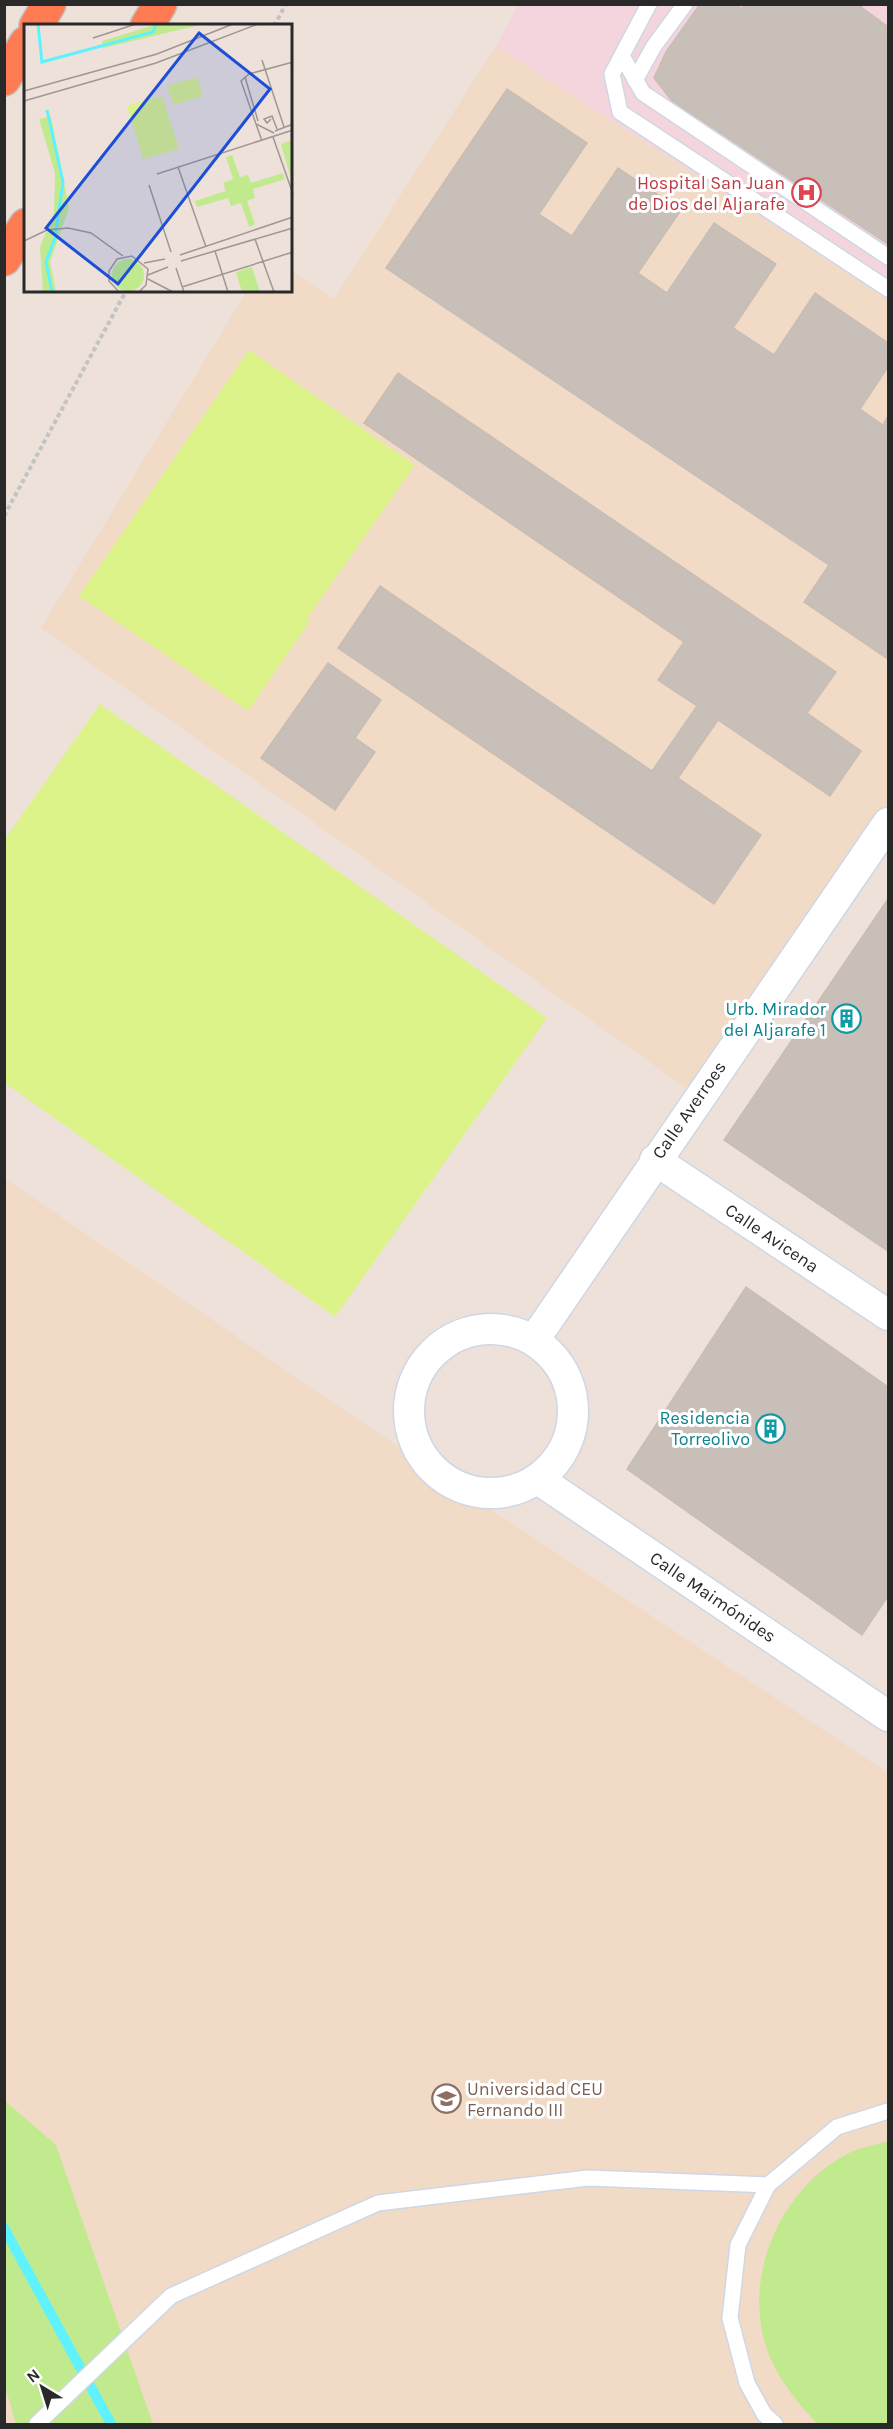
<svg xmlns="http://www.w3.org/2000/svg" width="893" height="2429" viewBox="0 0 893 2429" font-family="Karla,sans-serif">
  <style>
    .education { fill: #f1dbc7 }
    .medical { fill: #f5d5dd }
    .green { fill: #c1ea8f }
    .pitch { fill: #dcf38a }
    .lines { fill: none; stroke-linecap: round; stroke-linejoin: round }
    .stream { stroke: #60f2fc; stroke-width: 10 }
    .building { fill: #c8bfb8; stroke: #c9bdb3; stroke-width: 1.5 }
    .lane-casing { stroke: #cfd7e4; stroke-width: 18 }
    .street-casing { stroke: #cfd7e4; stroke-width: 33 }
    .highway-casing { stroke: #c3c3c3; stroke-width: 36 }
    .path { stroke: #c3c3c3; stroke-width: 4; stroke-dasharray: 4.5 3; stroke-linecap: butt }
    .lane { stroke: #fff; stroke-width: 15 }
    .street { stroke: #fff; stroke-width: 30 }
    .highway { stroke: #ff7b53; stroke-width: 33 }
    .labels { text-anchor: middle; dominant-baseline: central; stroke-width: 6; stroke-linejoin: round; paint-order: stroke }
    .health-label { font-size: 18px; fill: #be3a42; stroke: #fff; text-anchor: end }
    .culture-label { font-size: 18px; fill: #0d838f; stroke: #fff; text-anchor: end }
    .street-label { font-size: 18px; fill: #292929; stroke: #fff }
    .education-label { font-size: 18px; fill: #785e54; stroke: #fff; text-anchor: start }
    .inset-river { fill: none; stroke: #60f2fc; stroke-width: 3 }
    .inset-road { fill: none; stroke: #9f9793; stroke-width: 1.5 }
    .view { fill: #1d4ed8; fill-opacity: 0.15; stroke: #1d4ed8; stroke-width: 3 }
    .inset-edge { fill: none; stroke: #292929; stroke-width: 3 }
  </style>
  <rect width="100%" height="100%" fill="#ede1d9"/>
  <g class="education">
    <polygon points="496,46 888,299 888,803 689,1090 41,628 247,291 291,291 291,271 334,299"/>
    <polygon points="4,1178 465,1492 888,1773 888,2424 5,2424"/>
  </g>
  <polygon class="medical" points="518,5 888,5 888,299 496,46"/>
  <g class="green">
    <polygon points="4,2100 56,2145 153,2424 16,2424 4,2383"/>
    <path d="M 888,2141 L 888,2424 L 818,2424 C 794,2400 771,2370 763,2336 C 747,2267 783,2189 845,2155 C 857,2148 875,2145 888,2141 Z"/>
  </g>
  <g class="pitch">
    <polygon points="249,350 415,465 306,620 310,621 248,711 79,596"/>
    <polygon points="100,704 547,1018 335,1317 5,1083 5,839"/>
  </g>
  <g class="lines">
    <polyline class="stream" points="4,2228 111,2424"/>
  </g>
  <g class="building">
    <polygon points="700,4 732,4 741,8 747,4 857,4 888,27 888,244 672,101 654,78 666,52"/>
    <polygon points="507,89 587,143 539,214 572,236 618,168 681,210 638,273 667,293 714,223 776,264 733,328 774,355 815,293 888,343 888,367 860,409 883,425 888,416 888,659 804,602 829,565 386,268"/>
    <polygon points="398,373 836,672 807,713 861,751 830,796 718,720 678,778 761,835 714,904 338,648 380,586 652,771 697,706 658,680 684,642 364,423"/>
    <polygon points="328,663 381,700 355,738 375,752 335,810 261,758"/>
    <polygon points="888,899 888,1251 724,1140"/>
    <polygon points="746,1287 888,1387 888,1596 862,1635 627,1469"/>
  </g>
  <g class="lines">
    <defs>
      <g id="lane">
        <polyline points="649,4 612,74 620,112 888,289"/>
        <polyline points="622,56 643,93 888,257"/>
        <polyline points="635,80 654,46 685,4"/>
        <polyline points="37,2424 171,2296 378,2203 588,2178 768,2185"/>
        <polyline points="775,2424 764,2414 747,2383 730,2318 738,2245 768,2185 837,2127 888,2111"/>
      </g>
      <g id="street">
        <polyline points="655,1160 888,1315"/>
        <circle cx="491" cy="1411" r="82"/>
        <polyline points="534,1340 888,823"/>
        <polyline points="538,1479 888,1716"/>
      </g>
      <g id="highway">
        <polyline points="36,26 49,4"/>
        <polyline points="147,26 160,4"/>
        <polyline points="4,79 26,43"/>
        <polyline points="4,259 26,225"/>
      </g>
    </defs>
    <use href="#lane" class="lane-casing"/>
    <use href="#street" class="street-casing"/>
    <use href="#highway" class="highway-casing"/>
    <g class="path">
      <polyline points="274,26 286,4"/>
      <polyline points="4,516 126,291"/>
    </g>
    <use href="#lane" class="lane"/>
    <use href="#street" class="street"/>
    <use href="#highway" class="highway"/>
  </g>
  <defs>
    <symbol id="hospital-ring" viewBox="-11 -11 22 22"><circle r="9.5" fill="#fff" stroke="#e0444e" stroke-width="1.5"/><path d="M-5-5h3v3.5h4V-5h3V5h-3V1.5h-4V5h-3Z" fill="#e0444e"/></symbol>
    <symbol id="building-ring" viewBox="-11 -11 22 22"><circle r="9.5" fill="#fff" stroke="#0f9aa8" stroke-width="1.5"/><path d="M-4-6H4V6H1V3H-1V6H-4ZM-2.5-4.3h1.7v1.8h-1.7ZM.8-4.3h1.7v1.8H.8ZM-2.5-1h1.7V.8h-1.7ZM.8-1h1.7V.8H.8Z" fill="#0f9aa8"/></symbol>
    <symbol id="university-ring" viewBox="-11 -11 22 22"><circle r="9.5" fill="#fff" stroke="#8d6e63" stroke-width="1.5"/><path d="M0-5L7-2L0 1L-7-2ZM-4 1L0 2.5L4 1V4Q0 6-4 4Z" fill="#8d6e63"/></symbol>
  </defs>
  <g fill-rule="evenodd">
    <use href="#hospital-ring" x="790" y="176" width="33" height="33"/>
    <use href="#building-ring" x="830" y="1002" width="33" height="33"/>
    <use href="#building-ring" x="754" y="1412" width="33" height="33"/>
    <use href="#university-ring" x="430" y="2082" width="33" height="33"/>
  </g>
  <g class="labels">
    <g class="health-label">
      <text x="785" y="183">Hospital San Juan<tspan x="785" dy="21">de Dios del Aljarafe</tspan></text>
    </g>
    <g class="culture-label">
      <text x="826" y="1009">Urb. Mirador<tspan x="826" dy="21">del Aljarafe 1</tspan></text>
      <text x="750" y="1418">Residencia<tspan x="750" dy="21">Torreolivo</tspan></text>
    </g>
    <g class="street-label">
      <text transform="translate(689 1110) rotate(-55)">Calle Averroes</text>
      <text transform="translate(772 1238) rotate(34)">Calle Avicena</text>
      <text transform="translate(713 1597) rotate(34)">Calle Maimónides</text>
    </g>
    <g class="education-label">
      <text x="467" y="2089">Universidad CEU<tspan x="467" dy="21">Fernando III</tspan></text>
    </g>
  </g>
  <g transform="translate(24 24)">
    <rect width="268" height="268" fill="#ede1d9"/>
    <path d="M 134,0 L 180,0 L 79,24 L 78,17 ZM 27,93 L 45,184 L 26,238 L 32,268 L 19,268 L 16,223 L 30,189 L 31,149 L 15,95 ZM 268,116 L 269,116 L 268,158 L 257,120 ZM 208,131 L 216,153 L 224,151 L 227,159 L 259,149 L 261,155 L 229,165 L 231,174 L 223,177 L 231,200 L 225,203 L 217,179 L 207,182 L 204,174 L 173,183 L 171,177 L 202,167 L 199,159 L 209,155 L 202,133 ZM88 251a16 16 0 1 1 32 0a16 16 0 1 1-32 0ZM 228,243 L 236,268 L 218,268 L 212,248 Z" fill="#c1ea8f"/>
    <path d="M 173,53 L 179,72 L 150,81 L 143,62 ZM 138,72 L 155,125 L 119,135 L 103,82 Z" fill="#dcf38a"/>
    <path class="inset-river" d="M 14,0 L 18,38 L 129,8 L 132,0M 23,86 L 39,158 L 31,214 L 22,238 L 28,268"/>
    <path class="inset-road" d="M 69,14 L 112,0M 238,36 L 260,103M 221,53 L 234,97M 0,67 L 133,30 L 209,0M 0,77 L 132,39 L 234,0M 247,95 L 243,99 L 240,95 L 248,92 L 253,105M 232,100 L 238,117M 251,107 L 269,100M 250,109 L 232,100 L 217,57 L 225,50 L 269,38M 249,113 L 269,170M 154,143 L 182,223M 133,150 L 269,106M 125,161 L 147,228M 231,215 L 250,268M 0,217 L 23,206 L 44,204 L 67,209 L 99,232M 191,227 L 204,268M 156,231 L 269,193M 157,237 L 269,204M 120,239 L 141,235M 152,244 L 160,268M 124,251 L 144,243M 124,255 L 149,268M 158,263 L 269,228M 95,268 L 85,257 L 85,247 L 93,235 L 108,232 L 124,245 L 122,261 L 115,268"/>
    <path class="view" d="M 175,9 L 246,65 L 94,260 L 22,204 Z"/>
    <rect width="268" height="268" class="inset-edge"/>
  </g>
  <rect width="893" height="2429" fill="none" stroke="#292929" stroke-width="12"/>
  <g transform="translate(42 2387) rotate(322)" stroke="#ffffff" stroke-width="4.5" paint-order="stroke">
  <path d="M0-4.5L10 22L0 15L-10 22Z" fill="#292929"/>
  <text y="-9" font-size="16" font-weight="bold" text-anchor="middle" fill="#292929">N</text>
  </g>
</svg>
